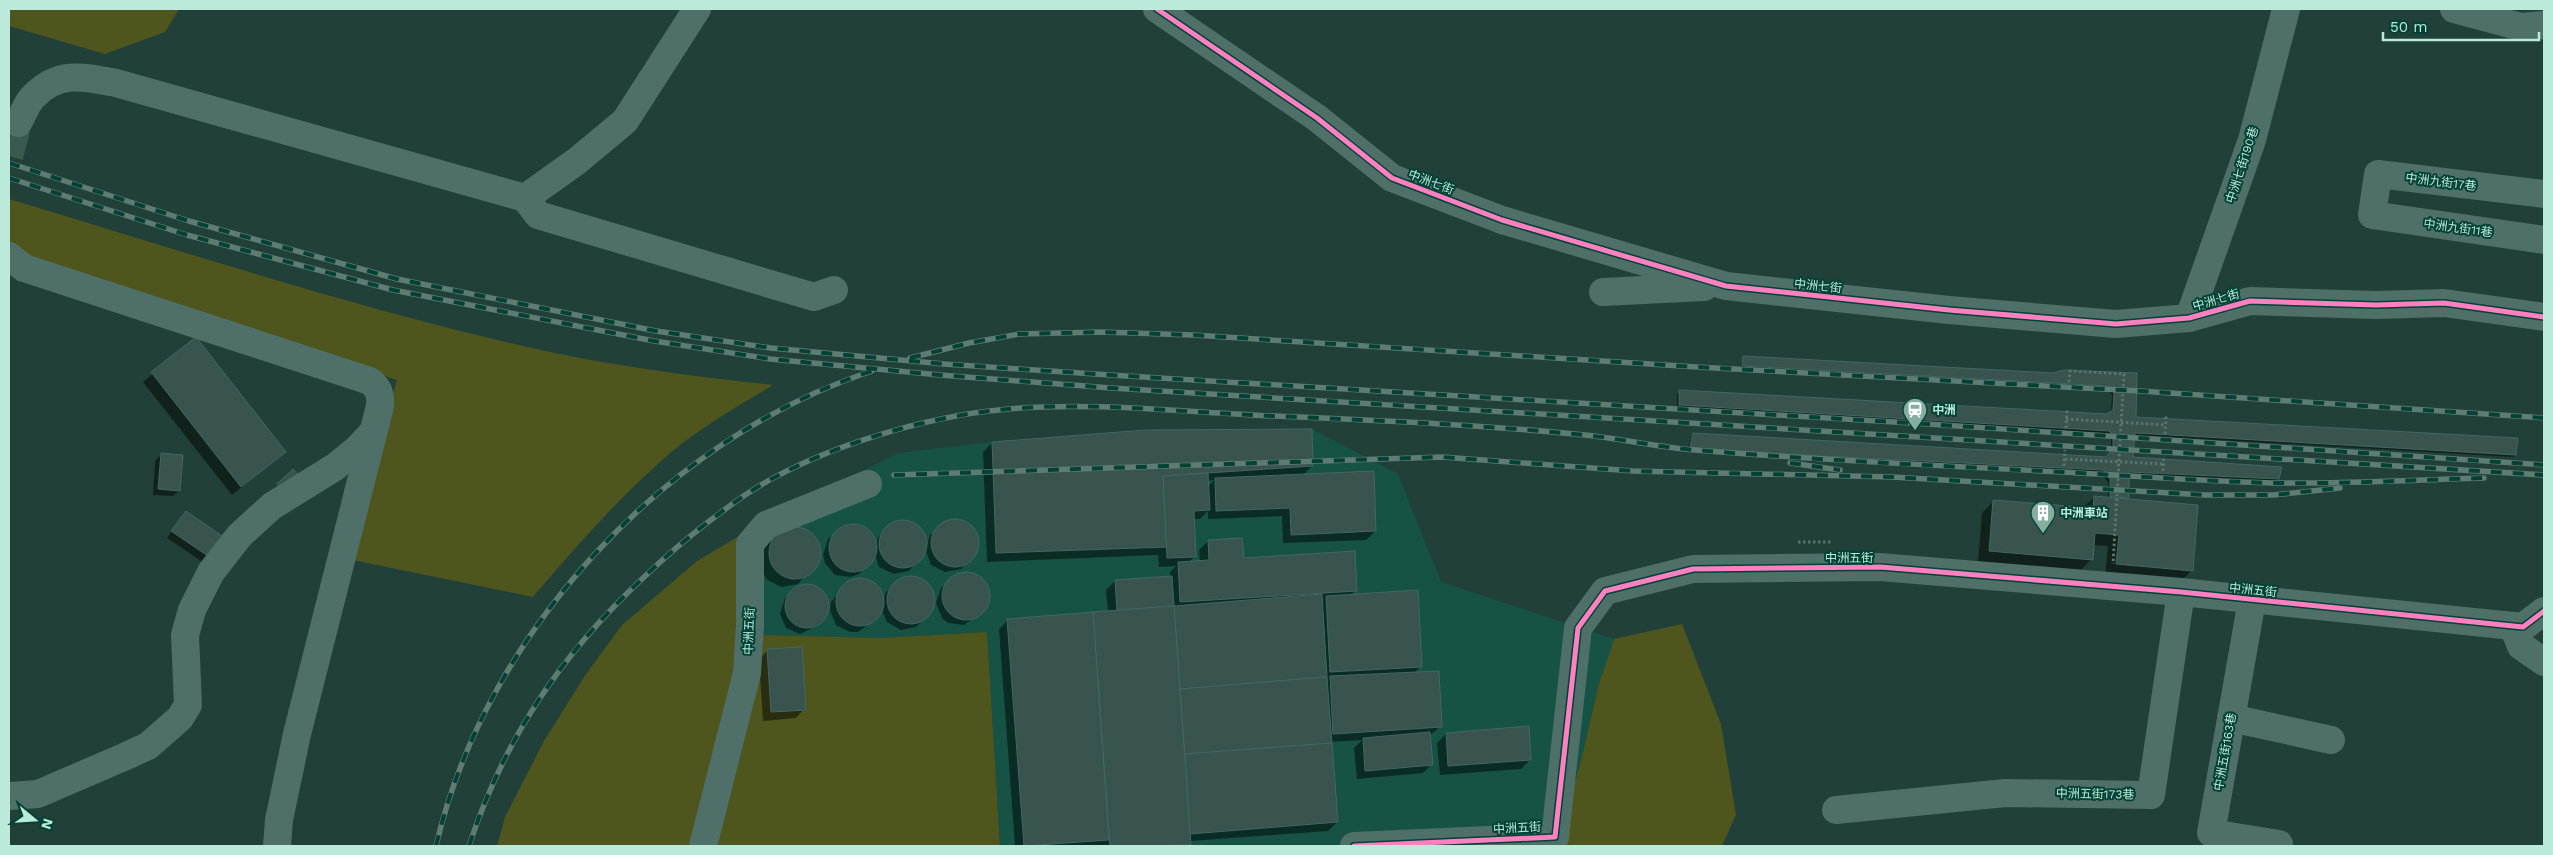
<svg xmlns="http://www.w3.org/2000/svg" width="2553" height="855" viewBox="0 0 2553 855" font-family="'Work Sans','Noto Sans TC',sans-serif">
  <style>
    .built { fill: #165345 }
    .green { fill: #4e561e }
    .shadow { fill: #0007; fill-rule: evenodd }
    .building { fill: #39534f; stroke: #426864 }
    .lines { fill: none; stroke-linecap: round; stroke-linejoin: round }
    .minor-tunnel { stroke: #385a51; stroke-width: 28; stroke-dasharray: 28 14; stroke-linecap: butt }
    .path { stroke: #57756e; stroke-width: 3; stroke-dasharray: 2.5 2.5; stroke-linecap: butt }
    .minor { stroke: #4e7069; stroke-width: 28 }
    .rail-casing { stroke: #5e7b74; stroke-width: 5.5 }
    .rail { stroke: #034235; stroke-width: 4; stroke-dasharray: 11; stroke-linecap: butt }
    .cycleway-casing { stroke: #034235; stroke-width: 8 }
    .cycleway { stroke: #ff80c0; stroke-width: 5 }
    .labels { text-anchor: middle; dominant-baseline: central; stroke-width: 4; stroke-linejoin: round; paint-order: stroke }
    .street-label { font-size: 12px; fill: #bbeadb; stroke: #034235 }
    .poi-label { font-size: 12px; font-weight: bold; fill: #bbeadb; stroke: #034235; text-anchor: start }
  </style>
  <rect width="100%" height="100%" fill="#214039"/>
  <polygon class="built" points="1312,429 1398,474 1441,582 1614,639 1599,683 1581,761 1556,846 1000,846 987,632 880,638 761,635 756,526 898,453 992,442 1146,430"/>
  <g class="green">
    <polygon points="9,9 179,9 165,32 105,54 9,26"/>
    <path d="M 9,199 C 179,250 349,306 523,346 C 605,365 689,376 773,385 C 734,409 692,432 659,463 C 613,504 573,550 533,597 L 343,558 L 397,380 L 27,258 L 9,247 Z"/>
    <polygon points="756,526 761,635 880,638 987,632 1000,846 497,846 505,817 544,741 586,674 622,625 697,561"/>
    <polygon points="1682,624 1721,724 1736,815 1722,846 1556,846 1581,761 1599,683 1614,639"/>
  </g>
  <g class="shadow">
    <polygon points="196,338 285,452 232,495 143,382"/>
    <polygon points="1744,358 2053,374 2136,375 2135,418 2515,454 2513,457 2133,435 2132,458 2278,479 2276,481 2128,474 2128,498 2125,500 2192,570 2180,582 2105,576 2108,546 2093,545 2092,559 2080,571 1978,563 1982,513 1994,501 2083,508 2094,497 2108,498 2108,482 2100,473 1720,453 1688,449 1691,437 1693,434 2106,458 2111,452 2111,438 2106,433 1677,408 1677,394 1679,392 2107,416 2111,413 2112,395 2105,388 1740,368"/>
    <path d="M 992,443 L 1312,466 L 1303,475 L 1375,531 L 1366,540 L 1283,543 L 1282,516 L 1208,519 L 1208,511 L 1200,519 L 1193,519 L 1195,556 L 1188,563 L 1200,562 L 1199,550 L 1208,541 L 1241,539 L 1242,559 L 1355,591 L 1351,595 L 1421,666 L 1414,673 L 1440,727 L 1429,736 L 1431,765 L 1423,773 L 1357,779 L 1354,748 L 1362,740 L 1331,742 L 1337,822 L 1328,831 L 1190,841 L 1188,846 L 1015,846 L 999,629 L 1008,620 L 1108,612 L 1106,590 L 1115,581 L 1170,577 L 1170,572 L 1176,566 L 1159,567 L 1158,555 L 987,562 L 983,452 ZM 1214,480 L 1208,487 L 1207,481 Z"/>
    <polygon points="161,455 179,491 173,496 153,495 155,461"/>
    <polygon points="186,512 223,538 204,563 167,538"/>
    <polygon points="950,520 966,522 977,534 977,550 961,569 945,572 931,565 926,551 909,571 894,574 879,567 875,555 859,574 851,577 835,575 825,563 823,555 828,539 848,525 864,527 874,539 875,547 879,536 885,530 899,521 907,521 921,529 927,545 930,535"/>
    <polygon points="789,527 806,530 813,535 819,552 818,560 798,584 781,587 766,579 759,563 765,546"/>
    <polygon points="961,573 969,573 983,580 989,595 984,610 964,625 948,623 942,618 936,603 941,588"/>
    <polygon points="906,577 914,577 928,585 934,599 929,615 916,627 901,630 887,622 881,608 878,617 858,632 850,632 836,625 830,610 831,602 848,583 863,579 877,587 883,601 886,592"/>
    <polygon points="806,586 821,591 827,606 821,621 815,627 800,634 786,628 780,614 785,598 792,592"/>
    <polygon points="768,650 804,709 796,718 763,721 759,659"/>
    <polygon points="1446,734 1530,760 1521,769 1440,775 1437,743"/>
  </g>
  <g class="building">
    <polygon points="196,337 286,452 241,487 151,372"/>
    <polygon points="1743,356 2053,373 2064,370 2137,373 2136,417 2518,438 2516,455 2135,433 2133,457 2282,467 2279,479 2129,472 2129,498 2110,497 2110,479 2103,470 1723,451 1690,447 1693,433 2106,457 2113,448 2113,435 2109,431 1679,405 1679,390 2107,414 2113,410 2114,392 2108,386 1742,366"/>
    <polygon points="1312,429 1313,466 1163,476 1167,547 996,553 992,442 1146,430"/>
    <polygon points="161,453 183,455 180,491 158,489"/>
    <polygon points="293,469 300,477 284,492 277,484"/>
    <polygon points="1374,471 1376,531 1291,535 1290,508 1216,511 1215,478"/>
    <polygon points="1208,473 1210,510 1194,511 1196,557 1167,558 1163,476"/>
    <polygon points="2094,496 2198,505 2193,571 2116,564 2119,535 2095,533 2093,560 1989,551 1993,500 2093,508"/>
    <polygon points="186,511 225,538 211,558 171,531"/>
    <circle cx="955" cy="543" r="24"/>
    <circle cx="903" cy="544" r="24"/>
    <circle cx="853" cy="548" r="24"/>
    <circle cx="795" cy="553" r="26"/>
    <polygon points="1242,538 1244,558 1355,551 1357,591 1180,602 1178,562 1209,560 1208,540"/>
    <circle cx="966" cy="596" r="24"/>
    <circle cx="911" cy="600" r="24"/>
    <polygon points="1172,576 1174,606 1117,610 1115,580"/>
    <circle cx="860" cy="602" r="24"/>
    <circle cx="807" cy="606" r="22"/>
    <polygon points="1418,590 1422,667 1330,672 1326,596"/>
    <polygon points="1322,594 1327,677 1180,689 1174,606"/>
    <polygon points="1174,606 1191,845 1110,846 1093,612"/>
    <polygon points="1093,612 1109,840 1024,846 1007,619"/>
    <polygon points="802,647 806,710 771,712 767,649"/>
    <polygon points="1439,671 1442,727 1333,734 1330,676"/>
    <polygon points="1327,677 1332,743 1185,754 1180,689"/>
    <polygon points="1529,726 1531,760 1448,766 1446,733"/>
    <polygon points="1430,732 1433,765 1365,771 1363,738"/>
    <polygon points="1332,743 1338,822 1190,834 1185,754"/>
  </g>
  <g class="lines">
    <polyline class="minor-tunnel" points="9,156 18,123"/>
    <g class="path">
      <polyline points="2069,382 2070,371 2124,374 2113,564"/>
      <polyline points="2066,419 2166,425"/>
      <polyline points="2066,428 2067,410"/>
      <polyline points="2165,434 2166,416"/>
      <polyline points="2065,459 2163,464"/>
      <polyline points="2064,466 2065,450"/>
      <polyline points="2163,471 2164,456"/>
      <polyline points="1798,542 1832,542"/>
    </g>
    <g class="minor">
      <polyline points="1157,9 1317,118 1392,178 1502,220 1726,286 1949,310 2116,324 2189,318 2250,301 2376,305 2444,303 2544,317"/>
      <polyline points="2454,9 2521,27 2544,25"/>
      <path d="M 18,123 C 23,115 27,102 34,96 C 59,70 85,77 116,83 L 525,198 L 577,161 L 625,121 L 697,9"/>
      <polyline points="2544,194 2378,174 2372,215 2544,240"/>
      <polyline points="525,198 538,215 814,297 834,290"/>
      <path d="M 9,256 L 24,268 L 370,381 C 379,389 381,394 380,406 L 297,734 L 279,820 L 277,846"/>
      <polyline points="1603,292 1704,287"/>
      <polyline points="2189,318 2252,140 2286,9"/>
      <polyline points="2252,600 2211,833 2279,844 2278,846"/>
      <polyline points="2513,626 2521,646 2544,662"/>
      <polyline points="2231,718 2331,740"/>
      <polyline points="9,796 38,794 124,757 148,746 180,718 188,705 185,635 192,610 211,572 240,535 272,506 335,467 357,449 373,432"/>
      <polyline points="1836,810 2005,793 2151,795 2181,592"/>
      <polyline points="703,846 747,673 750,625 750,544 766,525 868,484"/>
      <polyline points="1354,846 1555,837 1578,628 1605,591 1693,569 1880,567 2181,592 2523,627 2544,611"/>
    </g>
    <defs>
      <g id="rail">
        <polyline points="9,163 189,221 397,279 656,331 771,348 944,364 1110,375 1927,424 2544,465"/>
        <polyline points="9,178 187,235 393,290 654,341 770,359 940,375 1111,388 2544,475"/>
        <polyline points="910,358 969,343 1019,334 1101,332 1193,335 1697,367 2140,391 2544,418"/>
        <polyline points="1790,463 1840,470"/>
        <polyline points="894,475 1442,457 1633,471 1892,477 2205,495 2273,495 2340,488"/>
        <path d="M 436,846 C 485,634 665,438 872,371"/>
        <path d="M 469,846 C 504,739 560,656 642,579 C 674,548 709,520 745,495 C 814,449 925,416 1008,409 C 1088,402 1171,411 1252,415 C 1363,420 1474,424 1585,435 C 1622,439 1658,447 1695,450 C 1817,460 1940,466 2062,472 C 2132,476 2203,481 2273,483 C 2343,484 2414,480 2484,478"/>
      </g>
    </defs>
    <use href="#rail" class="rail-casing"/>
    <use href="#rail" class="rail"/>
    <defs>
      <g id="cycleway">
        <polyline points="1157,9 1317,118 1392,178 1502,220 1726,286 1949,310 2116,324 2189,318 2250,301 2376,305 2444,303 2544,317"/>
        <polyline points="1354,846 1555,837 1578,628 1605,591 1693,569 1880,567 2181,592 2523,627 2544,611"/>
      </g>
    </defs>
    <use href="#cycleway" class="cycleway-casing"/>
    <use href="#cycleway" class="cycleway"/>
  </g>
  <defs>
    <symbol id="station-pin" viewBox="-11 -11 22 30"><path d="M0 17L-7.5 6A9.5 9.5 0 1 1 7.5 6Z" fill="#85aea2" stroke="#034235"/><path d="M-3-6H3Q5-6 5-4V2Q5 4 3 4L4.5 6H3L1.5 4h-3L-3 6H-4.5L-3 4Q-5 4-5 2V-4Q-5-6-3-6ZM-3.5-4v3h7v-3ZM-3.5 1v1.5H-2V1ZM2 1v1.5H3.5V1Z" fill="#fff"/></symbol>
    <symbol id="building-pin" viewBox="-11 -11 22 30"><path d="M0 17L-7.5 6A9.5 9.5 0 1 1 7.5 6Z" fill="#85aea2" stroke="#034235"/><path d="M-4-6H4V6H1V3H-1V6H-4ZM-2.5-4.3h1.7v1.8h-1.7ZM.8-4.3h1.7v1.8H.8ZM-2.5-1h1.7V.8h-1.7ZM.8-1h1.7V.8H.8Z" fill="#fff"/></symbol>
  </defs>
  <g fill-rule="evenodd">
    <use href="#station-pin" x="1901" y="396" width="28" height="38"/>
    <use href="#building-pin" x="2029" y="499" width="28" height="38"/>
  </g>
  <g class="labels">
    <g class="street-label">
      <text transform="translate(2242 165) rotate(-72)">中洲七街190巷</text>
      <text transform="translate(1431 182) rotate(21)">中洲七街</text>
      <text transform="translate(2441 182) rotate(7)">中洲九街17巷</text>
      <text transform="translate(2458 228) rotate(8)">中洲九街11巷</text>
      <text transform="translate(1818 286) rotate(6)">中洲七街</text>
      <text transform="translate(2216 300) rotate(-16)">中洲七街</text>
      <text x="1849" y="558">中洲五街</text>
      <text transform="translate(2253 590) rotate(6)">中洲五街</text>
      <text transform="translate(749 631) rotate(-88)">中洲五街</text>
      <text transform="translate(2225 752) rotate(-80)">中洲五街163巷</text>
      <text transform="translate(2095 794) rotate(1)">中洲五街173巷</text>
      <text transform="translate(1517 828) rotate(-3)">中洲五街</text>
    </g>
    <g class="poi-label">
      <text x="1932" y="410">中洲</text>
      <text x="2060" y="513">中洲車站</text>
    </g>
  </g>
  <rect width="2553" height="855" fill="none" stroke="#bbeadb" stroke-width="20"/>
  <g transform="translate(35 820) rotate(108)" stroke="#034235" stroke-width="4" paint-order="stroke">
  <path d="M0-4L9 19L0 12L-9 19Z" fill="#bbeadb"/>
  <text y="-8" font-size="14" font-weight="bold" text-anchor="middle" fill="#bbeadb">N</text>
  </g>
  <path d="M2383 32v8h156v-8" fill="none" stroke="#bbeadb" stroke-width="2.5"/>
  <text x="2390" y="32" font-size="15" fill="#bbeadb" stroke="#034235" stroke-width="4" paint-order="stroke">50 m</text>
</svg>
